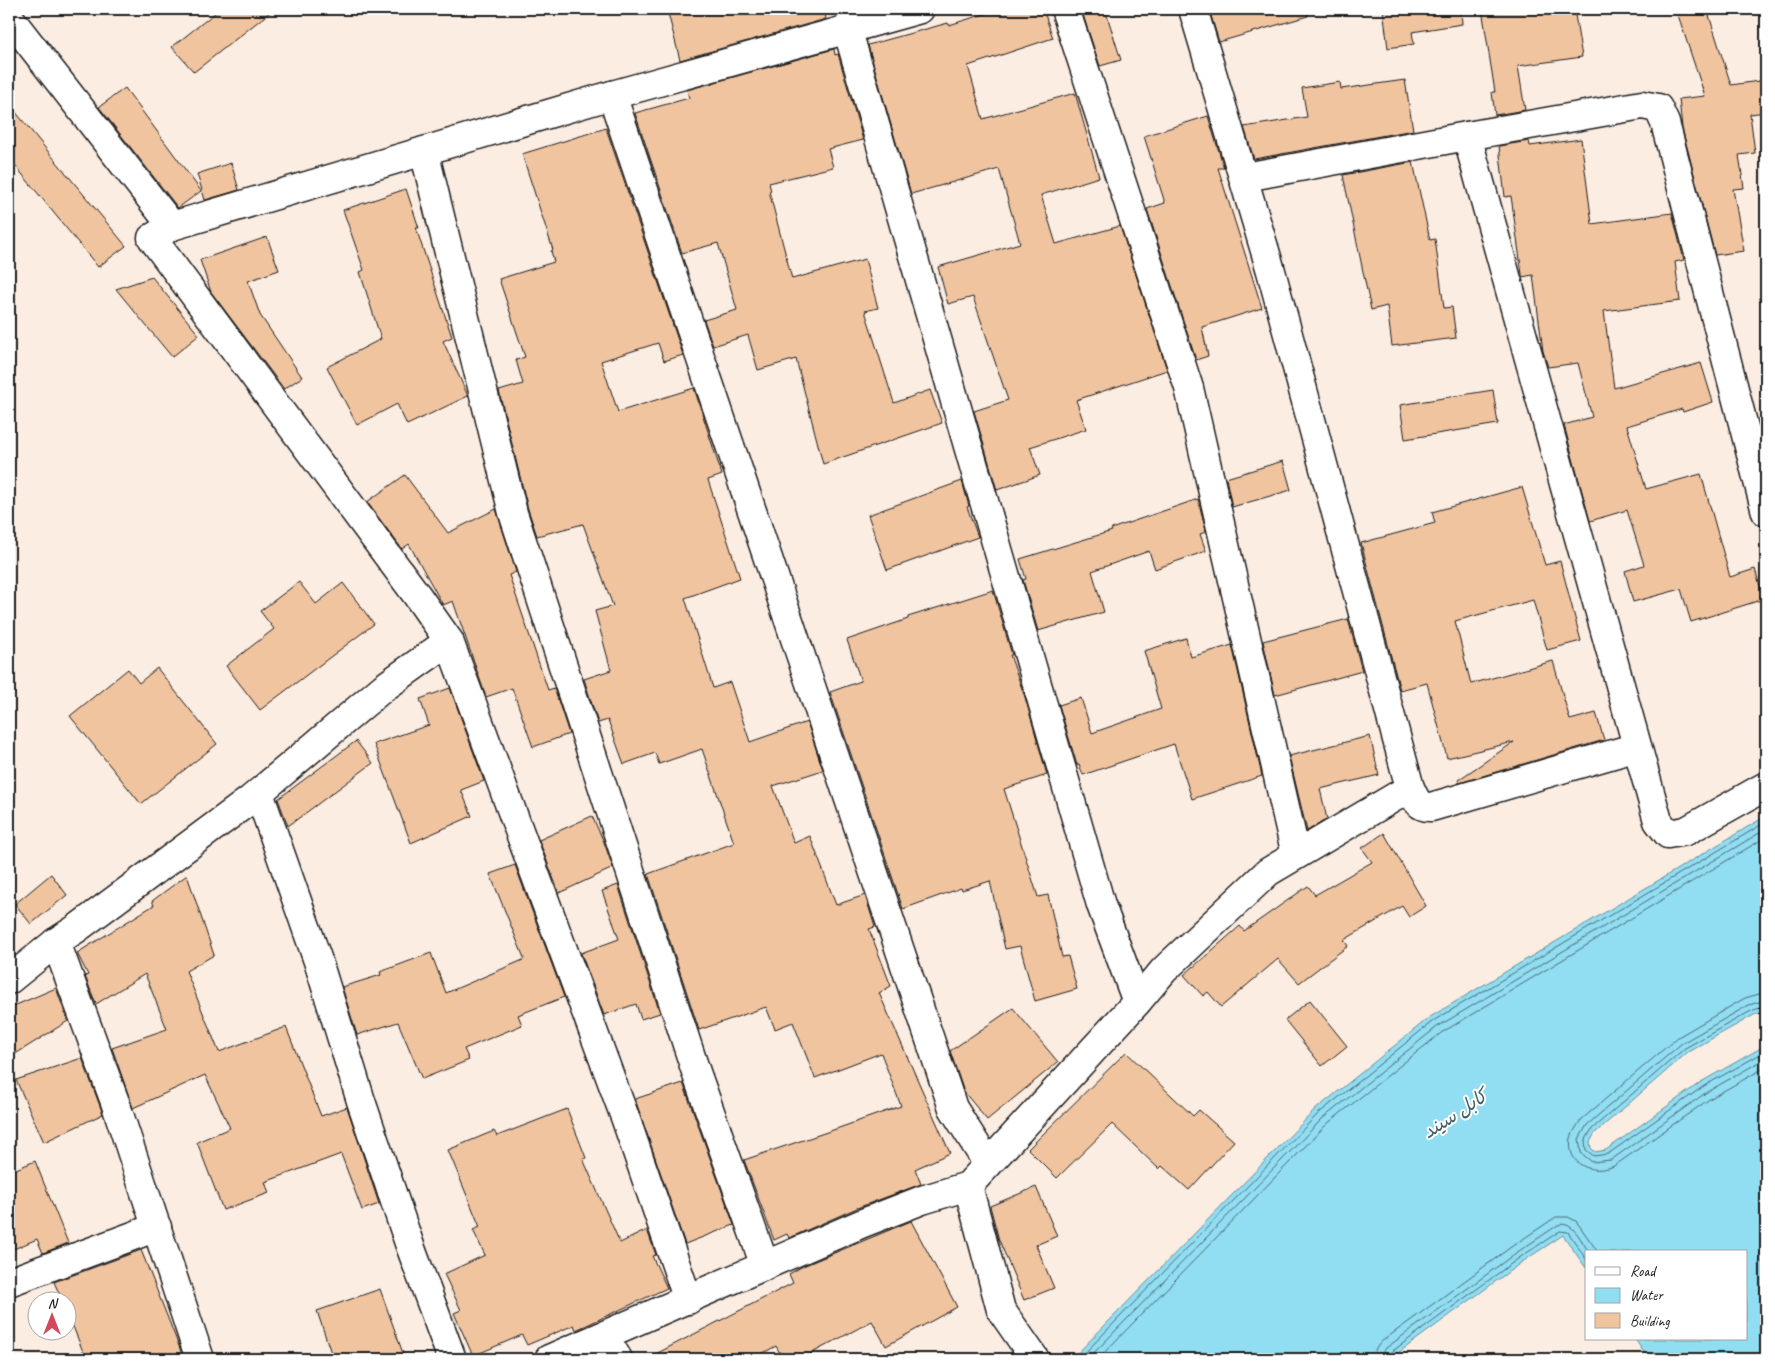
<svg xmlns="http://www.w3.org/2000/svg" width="1775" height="1368" viewBox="0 0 1775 1368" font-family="Caveat,'Playpen Sans Arabic',sans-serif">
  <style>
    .water { fill: #91ddf2; stroke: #62909c }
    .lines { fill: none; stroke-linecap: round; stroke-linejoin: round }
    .shore { stroke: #4b6972; stroke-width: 1 }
    .building { fill: #f1c4a0; stroke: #1c1c1c }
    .minor-casing { stroke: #1c1c1c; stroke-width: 31 }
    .minor { stroke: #fff; stroke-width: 28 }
    .labels { text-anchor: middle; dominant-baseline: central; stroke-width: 4; stroke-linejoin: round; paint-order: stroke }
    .water-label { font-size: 19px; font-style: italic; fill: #456067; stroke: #fff }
  </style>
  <rect width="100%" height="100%" fill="#fbede2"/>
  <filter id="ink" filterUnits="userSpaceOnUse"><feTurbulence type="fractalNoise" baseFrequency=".02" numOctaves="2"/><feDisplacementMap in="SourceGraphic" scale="10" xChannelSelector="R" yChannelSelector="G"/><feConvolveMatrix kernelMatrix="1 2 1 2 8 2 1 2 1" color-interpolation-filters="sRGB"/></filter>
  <g filter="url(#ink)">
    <polygon class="water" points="1766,816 1766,1010 1754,1015 1688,1052 1595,1133 1590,1142 1591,1148 1595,1152 1606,1150 1701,1082 1766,1045 1766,1359 1648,1359 1635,1339 1746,1339 1746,1252 1586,1252 1586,1268 1563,1235 1522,1262 1390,1359 1072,1359 1315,1110 1430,1017"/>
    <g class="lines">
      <g class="shore">
        <path d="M 1766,992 L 1745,998 L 1678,1037 L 1581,1120 C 1577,1126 1573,1132 1571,1138 C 1566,1166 1593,1175 1614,1166 L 1711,1098 L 1766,1067"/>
        <polyline points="1766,1000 1749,1005 1682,1043 1587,1125 1579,1139 1581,1153 1592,1162 1611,1160 1707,1092 1766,1058"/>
        <polyline points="1766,1006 1751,1011 1685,1048 1592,1129 1585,1141 1586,1150 1594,1156 1608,1154 1704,1086 1766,1051"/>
        <polyline points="1079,1359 1318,1114 1433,1021 1766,822"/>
        <polyline points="1088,1359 1322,1119 1437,1027 1766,829"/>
        <polyline points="1098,1359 1327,1124 1441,1033 1766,837"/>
        <polyline points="1374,1359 1375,1350 1381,1342 1511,1247 1556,1217 1568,1217 1576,1221 1598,1252"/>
        <path d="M 1381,1359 L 1382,1353 L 1386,1348 L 1516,1253 L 1558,1225 C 1573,1220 1581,1241 1589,1252"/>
        <polyline points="1388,1359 1390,1353 1519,1258 1560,1231 1568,1232 1586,1259"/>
      </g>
    </g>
    <g class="building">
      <polygon points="220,9 274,9 194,72 172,47"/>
      <polygon points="667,9 824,9 826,19 680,60"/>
      <polygon points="1001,9 1043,9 1053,38 968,66 983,119 1075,93 1099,177 1041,195 1056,244 1120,226 1167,370 1076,400 1086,429 1030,447 1040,475 997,490 974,411 1008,400 973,297 948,304 938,267 1020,243 999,169 911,194 868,45 948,23 949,25"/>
      <polygon points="1081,9 1105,9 1121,60 1100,66"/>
      <polygon points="1209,9 1307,9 1308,16 1219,42"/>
      <polygon points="1383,9 1461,9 1462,24 1412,32 1414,44 1388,48"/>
      <polygon points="1482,9 1574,9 1582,57 1518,66 1525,110 1495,115 1492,92 1495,92"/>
      <polygon points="1676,9 1707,9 1731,85 1766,80 1766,112 1750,114 1755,153 1739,155 1744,188 1733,189 1744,251 1715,255 1682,128 1679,99 1705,96"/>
      <polygon points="834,49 835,55 838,54 863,140 828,149 833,167 769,183 771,191 769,191 792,279 865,259 878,308 865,311 894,403 930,390 942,423 823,464 796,359 758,370 748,335 713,346 704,320 737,310 718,243 682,253 635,113 689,98 687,90"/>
      <polygon points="1405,80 1413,130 1254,159 1244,127 1307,117 1302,88 1340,82 1341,89"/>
      <polygon points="125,88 201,191 178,208 99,107"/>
      <polygon points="9,104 126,246 98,267 9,158"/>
      <polygon points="1208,116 1224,168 1218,168 1262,308 1202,327 1208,356 1196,360 1147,209 1165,203 1144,136"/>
      <polygon points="606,128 683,355 664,361 658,343 601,361 618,412 694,388 722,475 708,480 740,578 685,598 713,688 730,682 750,742 807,722 823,770 773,786 794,843 810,836 836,905 865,895 875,927 869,929 891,986 879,993 950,1153 915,1169 921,1184 857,1208 789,1238 787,1234 774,1240 744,1160 836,1129 901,1106 881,1053 815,1078 793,1022 775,1029 766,1007 699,1030 648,874 734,843 702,749 659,764 655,753 624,764 608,720 598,723 584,679 611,670 595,611 613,606 583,524 537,536 528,509 499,391 523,384 516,360 525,357 499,279 554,262 551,251 553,250 522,154"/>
      <polygon points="1581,139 1592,224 1672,213 1684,260 1675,262 1680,301 1604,311 1614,388 1701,363 1713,402 1683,412 1682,409 1627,426 1646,489 1701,474 1730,577 1755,569 1764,599 1691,622 1681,589 1633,602 1625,571 1644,565 1627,510 1590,521 1564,425 1592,417 1578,363 1548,367 1543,351 1533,275 1522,277 1522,274 1511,196 1505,197 1499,146 1529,141 1530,146"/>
      <polygon points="1413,162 1430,240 1435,239 1444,308 1452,307 1456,338 1392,346 1387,306 1371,310 1343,175"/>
      <polygon points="231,163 239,190 205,200 197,174"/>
      <polygon points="406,189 419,228 416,228 452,337 443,341 468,396 407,425 397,404 357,425 327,367 381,339 360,272 364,270 343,210"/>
      <polygon points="267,237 279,270 248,281 260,315 302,377 284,389 211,292 200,260"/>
      <polygon points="152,277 199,335 172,357 116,289"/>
      <polygon points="1493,390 1498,424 1405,439 1400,405"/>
      <polygon points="1283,461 1291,490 1232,507 1226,478"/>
      <polygon points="405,475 448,533 496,509 516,572 509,575 548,690 554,688 569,734 533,747 512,688 486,697 453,601 443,605 409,544 402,549 367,502"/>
      <polygon points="962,481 969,506 967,507 978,537 887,570 868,515"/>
      <polygon points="1522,487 1545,565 1560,561 1581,641 1547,650 1533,600 1455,621 1471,684 1553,661 1570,720 1596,713 1604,740 1459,783 1458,780 1514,742 1447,758 1427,683 1400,690 1361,543 1435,523 1432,512"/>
      <polygon points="1198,499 1206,532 1200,534 1206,551 1155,569 1149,551 1092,571 1104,612 1038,631 1023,580 1026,579 1020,559 1112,531 1111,529"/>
      <polygon points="299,582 316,604 343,583 374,624 260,710 226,666 274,629 260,611"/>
      <polygon points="993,590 1012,655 1010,655 1025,697 1047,775 1004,789 1038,897 1048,895 1062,957 1068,956 1077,989 1035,1001 1020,946 1005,949 990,881 962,890 961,888 903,909 830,692 861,681 847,640 908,619 908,617"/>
      <polygon points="1348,619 1362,671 1275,695 1263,641"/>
      <polygon points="1186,638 1191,657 1232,645 1262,776 1192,799 1174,744 1083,775 1079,764 1077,765 1059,705 1081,698 1092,733 1161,709 1144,651"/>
      <polygon points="157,668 217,744 141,804 70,716 128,669 139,683"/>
      <polygon points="450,688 484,781 461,790 472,816 411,843 374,744 429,725 420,699"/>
      <polygon points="1370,736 1379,775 1320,789 1327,819 1307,831 1289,756"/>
      <polygon points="356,741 373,763 288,826 278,799"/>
      <polygon points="592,816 604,842 613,868 559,893 539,840"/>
      <polygon points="1384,833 1426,906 1409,917 1402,906 1344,940 1348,946 1299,983 1278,959 1221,1007 1208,992 1203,996 1184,975 1240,926 1244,931 1308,886 1315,895 1372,862 1362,848"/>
      <polygon points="515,865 564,997 518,1015 522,1025 464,1049 469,1060 422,1079 398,1022 357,1035 342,987 381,975 380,972 431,953 446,993 523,960 524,958 490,874"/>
      <polygon points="51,874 67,895 31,924 15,904"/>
      <polygon points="187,875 214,955 186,971 219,1052 286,1027 321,1116 347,1107 379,1204 362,1210 341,1154 265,1182 269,1193 223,1210 197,1142 230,1128 205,1075 133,1108 112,1048 167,1029 145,974 96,1004 85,976 88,975 77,953 154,905 152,901"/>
      <polygon points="618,885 660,1013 641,1019 636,1004 604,1015 581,953 619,939 602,891"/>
      <polygon points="56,988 68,1021 9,1058 9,1008"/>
      <polygon points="1310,1000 1347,1046 1322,1066 1285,1020"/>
      <polygon points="1013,1008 1058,1062 987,1120 964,1092 950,1051"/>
      <polygon points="1126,1052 1193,1116 1199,1110 1234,1141 1189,1190 1162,1166 1159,1169 1112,1124 1057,1178 1028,1149"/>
      <polygon points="82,1058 103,1114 44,1142 16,1080"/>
      <polygon points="683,1083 734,1225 685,1244 635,1099"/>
      <polygon points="567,1109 586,1158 583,1159 620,1243 647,1230 656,1255 652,1256 667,1288 576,1330 574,1325 527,1345 522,1335 473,1356 454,1313 461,1310 444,1274 485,1255 473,1230 480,1227 448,1150 494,1131 497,1136"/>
      <polygon points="35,1161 68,1243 43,1253 37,1239 9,1251 9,1172"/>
      <polygon points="1036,1187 1057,1236 1036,1245 1054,1288 1024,1300 999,1240 990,1206"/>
      <polygon points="911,1221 957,1307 886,1346 872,1321 801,1359 783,1359 776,1346 752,1359 646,1359 793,1283 789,1274 803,1266"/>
      <polygon points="141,1250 184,1359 86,1359 68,1314 68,1300 62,1300 54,1282"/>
      <polygon points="380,1289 405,1359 333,1359 317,1311"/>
    </g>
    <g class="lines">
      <defs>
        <g id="minor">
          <polyline points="1065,9 1189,388 1296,855"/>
          <polyline points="9,17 172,226 612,95 920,9"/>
          <polyline points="847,28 1101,905 1137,1002"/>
          <polyline points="612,95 953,1108 988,1164"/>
          <polyline points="1467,136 1642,105 1658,108 1665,123 1766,512"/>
          <polyline points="424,151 513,513 697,1075 765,1266"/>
          <polyline points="1245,177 1467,136 1658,821 1668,834 1686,831 1766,786"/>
          <polyline points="449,641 626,1120 688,1300"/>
          <path d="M 1410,788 C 1415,798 1418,808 1431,807 L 1637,747"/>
          <polyline points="259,793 318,961 361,1101 409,1243 452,1359"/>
          <polyline points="56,942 115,1102 200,1359"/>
          <polyline points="9,980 56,942 76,929 250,800 383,688 449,641 416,594 152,238 172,226"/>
          <polyline points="968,1186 1001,1310 1035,1359"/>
          <polyline points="9,1282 157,1227"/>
          <polyline points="604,1336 618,1359"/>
          <polyline points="549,1359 863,1223 922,1200 968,1186 1137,1002 1164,970 1268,872 1410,788 1271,271 1193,9"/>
        </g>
      </defs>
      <use href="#minor" class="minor-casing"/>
      <use href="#minor" class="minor"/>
    </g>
  </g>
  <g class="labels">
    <g class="water-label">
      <text transform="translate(1455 1114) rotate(-33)">کابل سيند</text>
    </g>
  </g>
  <rect width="1775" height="1368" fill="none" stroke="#fff" stroke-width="30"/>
  <rect x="15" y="15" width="1745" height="1338" fill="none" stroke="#1c1c1c" stroke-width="2" filter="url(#ink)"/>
  <rect x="1585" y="1250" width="162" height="90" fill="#ffffff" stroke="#a4a4a4"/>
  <rect x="1595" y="1267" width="25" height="8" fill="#ffffff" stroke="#a4a4a4"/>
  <text x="1630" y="1276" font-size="15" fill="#1c1c1c">Road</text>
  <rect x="1595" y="1288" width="25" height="15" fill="#91ddf2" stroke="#a4a4a4"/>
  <text x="1630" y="1300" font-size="15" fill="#1c1c1c">Water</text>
  <rect x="1595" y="1313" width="25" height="15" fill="#f1c4a0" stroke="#a4a4a4"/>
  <text x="1630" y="1326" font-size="15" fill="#1c1c1c">Building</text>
  <g transform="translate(52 1316)"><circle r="24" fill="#ffffff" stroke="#a4a4a4"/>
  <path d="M0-4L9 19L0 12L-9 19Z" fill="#d1495b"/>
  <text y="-8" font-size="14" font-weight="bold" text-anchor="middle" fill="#1c1c1c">N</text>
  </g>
</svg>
